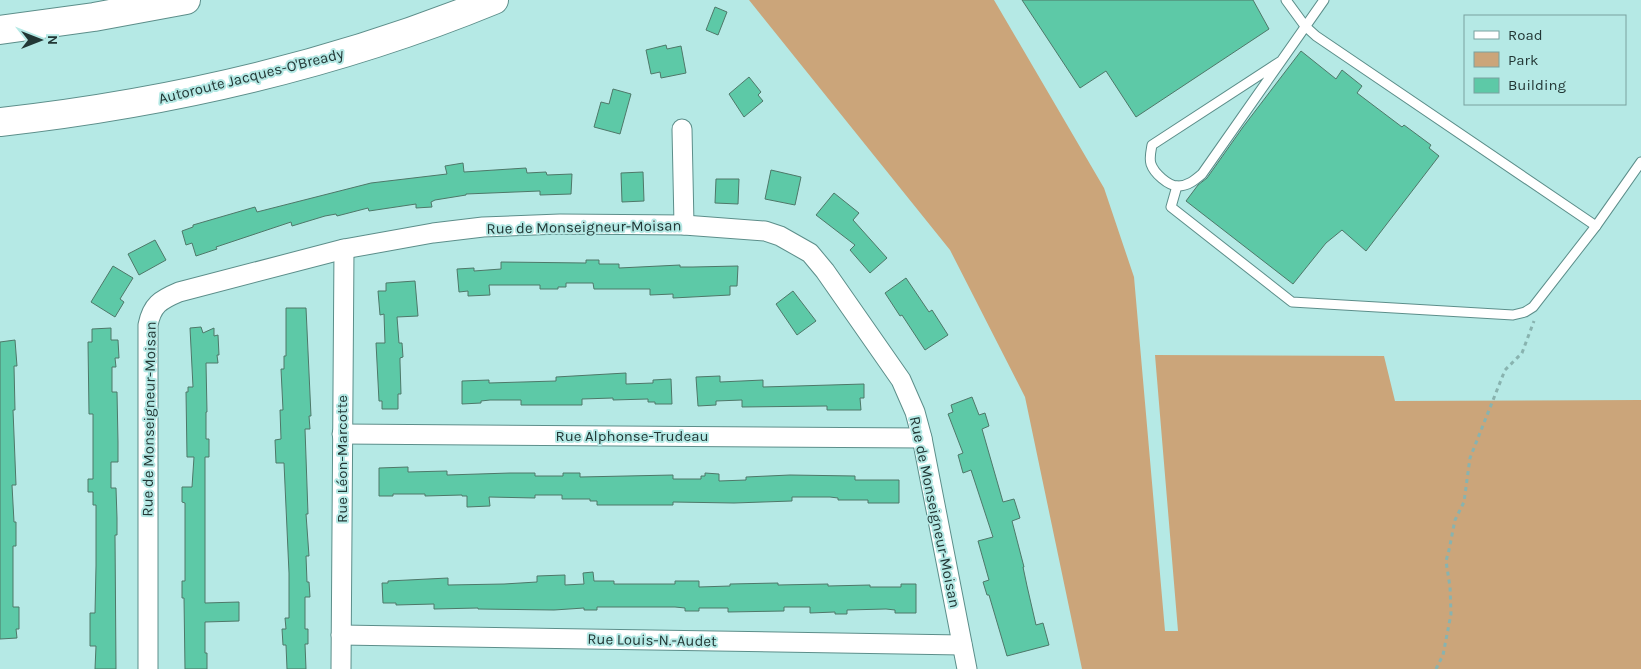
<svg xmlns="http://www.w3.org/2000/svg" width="1641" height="669" viewBox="0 0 1641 669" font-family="Karla,sans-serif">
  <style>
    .green { fill: #cba57a }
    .building { fill: #5dc9a7; stroke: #4e7869 }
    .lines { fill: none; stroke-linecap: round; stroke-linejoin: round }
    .lane-casing { stroke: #5c8e8a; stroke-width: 11 }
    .street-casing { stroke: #5c8e8a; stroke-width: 21 }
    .highway-casing { stroke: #5c8e8a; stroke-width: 30 }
    .path { stroke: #88b3af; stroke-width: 3; stroke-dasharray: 4 4; stroke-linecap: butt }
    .lane { stroke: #fff; stroke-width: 9 }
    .street { stroke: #fff; stroke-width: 19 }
    .highway { stroke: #fff; stroke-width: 28 }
    .labels { text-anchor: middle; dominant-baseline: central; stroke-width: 4; stroke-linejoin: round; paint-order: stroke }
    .street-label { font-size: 15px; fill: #223735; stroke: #b5e9e5 }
  </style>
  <rect width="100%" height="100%" fill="#b5e9e5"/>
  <polygon class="green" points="749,0 994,0 1104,188 1134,277 1165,631 1178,631 1155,355 1384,356 1395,401 1641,400 1641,669 1082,669 1025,397 950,250"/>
  <g class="building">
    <polygon points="1022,0 1253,0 1269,29 1136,117 1106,71 1080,88"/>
    <polygon points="715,7 727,12 718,35 706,30"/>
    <polygon points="666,45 667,49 681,46 686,73 661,78 660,72 651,74 646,50"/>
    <polygon points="1301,51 1336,79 1342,70 1362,86 1357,93 1402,127 1404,125 1431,145 1429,148 1439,156 1366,251 1342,230 1326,243 1293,284 1186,201 1198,185 1207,178 1243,127"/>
    <polygon points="749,77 761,92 758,95 763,101 744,117 729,94"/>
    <polygon points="613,89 631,94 620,134 594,127 601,102 609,104"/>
    <polygon points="463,163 464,172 526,168 527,173 546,172 547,175 572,174 571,194 540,195 540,191 466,194 466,195 435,200 431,202 432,207 416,208 416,204 369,211 368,208 337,216 336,214 325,216 292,226 291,222 216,247 217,249 196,256 192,243 186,245 182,231 193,227 193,225 255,207 257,212 371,183 447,174 445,166"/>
    <polygon points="771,170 801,177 795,205 765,199"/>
    <polygon points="643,172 644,201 622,202 621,173"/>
    <polygon points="716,179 739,179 738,204 715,203"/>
    <polygon points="834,193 859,213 853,220 887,258 870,273 850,250 855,245 816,215"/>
    <polygon points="155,240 166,260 139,275 128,254"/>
    <polygon points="586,260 599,260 599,264 619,264 619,268 680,265 680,267 693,267 738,266 737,286 730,286 730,295 673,298 673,294 650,295 650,289 594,289 593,283 566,283 566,287 558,287 558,289 540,289 540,285 489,285 490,295 468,296 468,291 459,292 457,269 474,268 474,271 501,269 501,262 586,263"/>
    <polygon points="113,266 133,278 120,299 124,302 115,317 91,302"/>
    <polygon points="906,278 929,312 932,310 948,335 925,350 902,315 900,316 885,293"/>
    <polygon points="415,281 418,316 397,317 399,343 402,343 403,357 400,358 400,362 401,394 398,394 398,409 382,409 382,401 379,401 376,343 385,343 384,314 380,315 378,291 386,291 386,283"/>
    <polygon points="793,291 816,321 797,335 776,304"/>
    <polygon points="286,308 306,308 311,416 309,416 310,429 305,429 308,514 306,514 309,556 306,556 307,582 309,582 310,597 305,597 305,629 308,629 308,644 305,644 306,669 287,669 286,645 283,645 282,629 286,629 285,618 289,618 289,573 284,463 276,463 275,440 281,439 280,410 283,410 281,369 284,369 284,356 286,356"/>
    <polygon points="201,327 203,333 214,328 214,336 218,335 219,355 217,355 218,363 206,363 207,412 206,412 206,439 209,439 209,457 205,457 205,603 239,602 239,621 205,622 205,653 207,653 207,669 185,669 184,598 182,598 182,581 185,581 185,503 182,502 182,487 192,487 194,457 187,457 186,392 188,392 188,387 193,387 190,328"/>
    <polygon points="111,328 111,340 118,340 119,358 115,358 116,367 112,367 112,392 117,392 118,442 118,462 111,462 111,488 116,488 117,518 117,535 115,535 116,669 95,669 96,646 90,646 90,613 95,613 96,566 96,505 93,505 93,492 88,492 88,479 93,479 93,414 89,414 88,342 92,342 92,329"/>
    <polygon points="15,340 17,366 14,366 15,410 13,410 16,485 12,485 14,522 16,522 16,546 13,546 13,607 19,607 19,629 16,629 17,638 0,639 0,342"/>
    <polygon points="626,373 626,384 653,383 653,380 671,379 672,404 655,404 655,402 648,402 648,399 613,400 613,398 582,399 582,405 521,405 521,400 490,400 481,401 481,403 462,404 462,381 489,380 489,383 556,381 556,377"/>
    <polygon points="720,376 720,382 763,380 763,387 864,384 864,398 860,398 861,410 827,410 827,406 742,407 742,400 716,401 716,405 698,406 696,377"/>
    <polygon points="972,397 979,415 985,413 989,426 982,429 1003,502 1014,499 1020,518 1012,521 1024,567 1023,567 1027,586 1036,625 1043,623 1049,645 1007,656 989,595 987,595 983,582 989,580 978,541 993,537 971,470 963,473 958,455 963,453 948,414 953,412 951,405"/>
    <polygon points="408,467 408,472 447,471 447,475 510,473 535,473 535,476 563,476 563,473 580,473 580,477 673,475 673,479 701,479 701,476 705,476 705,473 719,474 719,481 746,480 746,477 790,475 855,476 855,480 899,480 899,503 868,503 868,500 838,500 838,498 830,497 792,497 792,501 734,503 673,502 673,505 597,505 597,501 590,501 590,499 562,499 562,495 535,495 535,498 489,497 490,506 467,507 467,496 462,496 462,495 425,496 425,494 393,494 393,496 379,496 379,468"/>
    <polygon points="593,572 594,581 614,581 614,584 675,584 675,581 699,581 699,587 730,586 730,584 778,583 778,585 828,584 828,586 870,585 870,587 901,587 901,584 916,584 916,613 895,613 895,610 886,609 847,610 847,614 835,614 835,612 810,613 810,607 784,607 784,611 728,612 728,608 699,608 699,611 685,611 685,608 675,607 597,607 597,610 584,610 584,608 554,610 478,609 478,608 434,609 434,604 396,605 396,603 383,603 382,583 388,583 388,581 448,578 448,585 504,584 537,582 537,576 565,575 565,585 584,584 583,573"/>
  </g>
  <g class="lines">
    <defs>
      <g id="lane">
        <polyline points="1286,0 1305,26 1316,36 1596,226"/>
        <path d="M 1281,61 L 1152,145 C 1151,151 1149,158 1151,164 C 1154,173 1168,186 1178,186 C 1188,186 1195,180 1202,174 L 1324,0"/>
        <polyline points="1177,186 1171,207 1292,302 1513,315 1525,312 1533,307 1596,226 1641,162"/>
      </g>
      <g id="street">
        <polyline points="682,129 684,225"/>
        <polyline points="342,434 922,438"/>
        <polyline points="341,635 962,645"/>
        <path d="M 148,669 L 148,325 C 152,305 160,300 179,292 L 344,249 L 433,233 L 483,227 L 560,224 L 684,225 L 765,231 L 780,236 L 810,253 L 825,271 L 901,380 L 915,412 L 922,438 L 967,669"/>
        <polyline points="341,669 344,249"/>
      </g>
      <g id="highway">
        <polyline points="0,30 94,17 186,0"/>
        <path d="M 0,122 C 170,103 336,65 494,0"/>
      </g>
    </defs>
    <use href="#lane" class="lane-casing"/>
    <use href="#street" class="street-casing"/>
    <use href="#highway" class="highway-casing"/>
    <polyline class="path" points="1436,669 1443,655 1451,614 1450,587 1446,561 1449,550 1455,520 1464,502 1470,458 1505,370 1522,353 1534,321"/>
    <use href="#lane" class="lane"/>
    <use href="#street" class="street"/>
    <use href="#highway" class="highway"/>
  </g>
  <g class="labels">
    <g class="street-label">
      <text transform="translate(251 76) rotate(-14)">Autoroute Jacques-O'Bready</text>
      <text transform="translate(584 227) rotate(-1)">Rue de Monseigneur-Moisan</text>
      <text transform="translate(149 419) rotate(-89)">Rue de Monseigneur-Moisan</text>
      <text x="632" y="436">Rue Alphonse-Trudeau</text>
      <text transform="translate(342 459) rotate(-90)">Rue Léon-Marcotte</text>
      <text transform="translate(935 512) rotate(78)">Rue de Monseigneur-Moisan</text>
      <text transform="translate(652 640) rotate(1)">Rue Louis-N.-Audet</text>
    </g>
  </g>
  <rect x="1464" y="15" width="162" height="90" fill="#b5e9e5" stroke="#7aa29f"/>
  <rect x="1474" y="31" width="25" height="8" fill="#ffffff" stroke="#7aa29f"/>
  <text x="1508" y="40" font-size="15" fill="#223735">Road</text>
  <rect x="1474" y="52" width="25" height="15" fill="#cba57a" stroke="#7aa29f"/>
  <text x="1508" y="65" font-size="15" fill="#223735">Park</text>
  <rect x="1474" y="78" width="25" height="15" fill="#5dc9a7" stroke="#7aa29f"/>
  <text x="1508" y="90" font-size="15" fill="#223735">Building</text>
  <g transform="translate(40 40) rotate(90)" stroke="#b5e9e5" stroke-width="4" paint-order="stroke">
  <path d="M0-4L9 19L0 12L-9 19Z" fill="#223735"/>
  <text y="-8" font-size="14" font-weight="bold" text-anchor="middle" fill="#223735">N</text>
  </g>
</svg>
